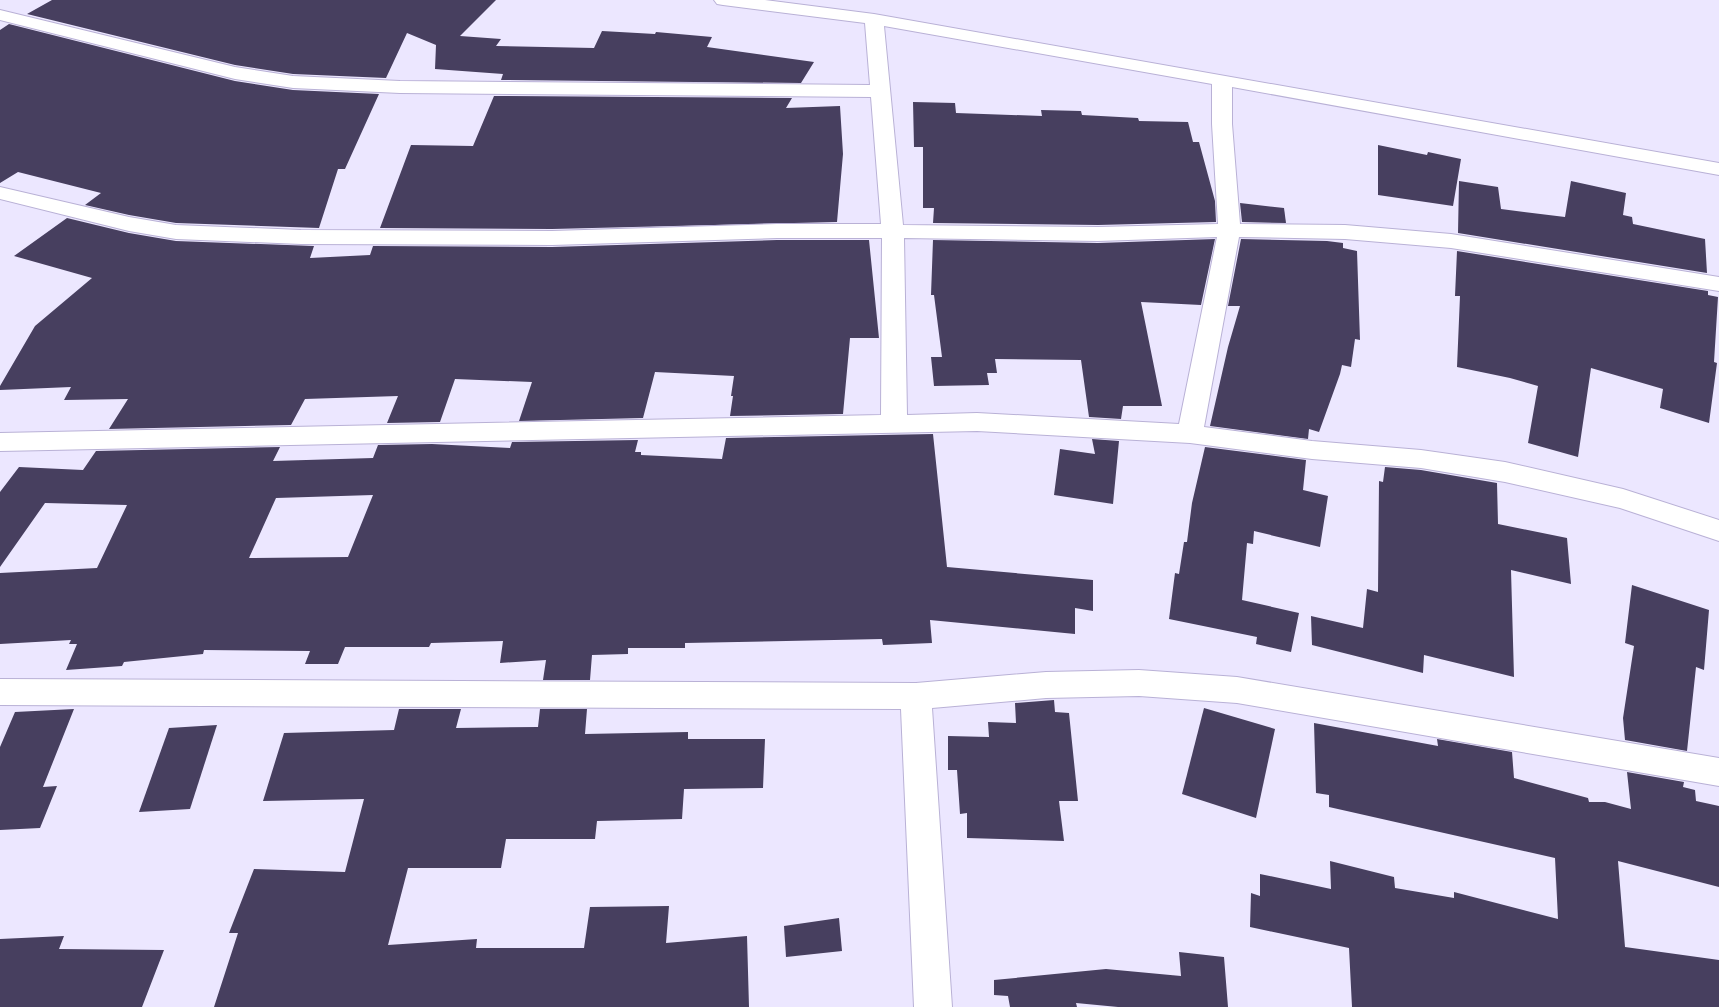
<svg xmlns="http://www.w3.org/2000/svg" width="1719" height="1007" viewBox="0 0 1719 1007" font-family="Cabin,sans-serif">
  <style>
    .building { fill: #473f5f; fill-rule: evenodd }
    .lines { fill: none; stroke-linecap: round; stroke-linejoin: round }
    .street-casing { stroke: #b9b1d6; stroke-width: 2 }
    .street { fill: #fff; fill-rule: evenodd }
  </style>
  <rect width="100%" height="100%" fill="#ece7ff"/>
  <g class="building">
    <polygon points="52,0 496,0 460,36 501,39 496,46 594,48 602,31 655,34 656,32 712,37 707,47 814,62 801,83 501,80 503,74 435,69 436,45 407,33 386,78 293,74 235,65 27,14"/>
    <polygon points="9,24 235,81 293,90 379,94 345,169 338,169 319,228 176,223 129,215 85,205 101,193 18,172 0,183 0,30"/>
    <polygon points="494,96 792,98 786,108 840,106 843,154 837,222 552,229 380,228 411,145 473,146"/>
    <polygon points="913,102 955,103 956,113 1042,116 1041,110 1081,111 1082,115 1138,118 1139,121 1188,122 1193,142 1199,142 1215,201 1216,222 1098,225 933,223 934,208 923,208 923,147 914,147"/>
    <polygon points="1378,145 1427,155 1428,152 1461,159 1453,206 1378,195"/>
    <polygon points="1459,181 1498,187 1501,209 1565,217 1571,181 1626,193 1623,215 1632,217 1633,224 1705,239 1707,273 1458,233"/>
    <polygon points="1240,203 1284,208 1286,223 1242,222"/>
    <polygon points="67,218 129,233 176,241 314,246 310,258 370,255 373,246 552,247 777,240 869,240 879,338 850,338 843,414 730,416 733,396 731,396 734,376 655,372 643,418 519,421 532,382 455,379 440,422 387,423 398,396 305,399 291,425 109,429 128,399 64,400 71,387 0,390 0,386 35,326 92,278 14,256"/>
    <polygon points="1215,239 1201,305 1141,302 1162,406 1123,406 1121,419 1089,417 1081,360 995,359 997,373 987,373 989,385 934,386 931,357 942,357 934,295 931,295 933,240 1098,243"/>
    <polygon points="1241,239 1327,241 1343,243 1343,248 1357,251 1360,340 1355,339 1351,367 1342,365 1340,374 1319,432 1309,429 1308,439 1210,426 1228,347 1240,306 1228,306"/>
    <polygon points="1457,251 1708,291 1708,295 1718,297 1714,362 1717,363 1709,423 1660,408 1663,389 1591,368 1578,457 1528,443 1538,386 1510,378 1457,367 1460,296 1455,296"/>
    <path d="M 933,434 L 947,567 L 1093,580 L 1093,611 L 1075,608 L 1075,634 L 930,620 L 932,643 L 883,645 L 882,639 L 685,643 L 685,648 L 628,648 L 628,654 L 592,655 L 590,680 L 543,680 L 546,660 L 500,663 L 503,641 L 431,643 L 429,647 L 345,647 L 338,664 L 305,664 L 310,651 L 204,650 L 203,654 L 124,662 L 122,666 L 66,670 L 77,644 L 69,644 L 71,640 L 0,644 L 0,573 L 97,568 L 127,505 L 45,503 L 0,567 L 0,492 L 19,467 L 83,470 L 96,451 L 280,447 L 273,461 L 373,458 L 378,445 L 432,444 L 510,448 L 512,442 L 638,440 L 635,452 L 641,452 L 641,455 L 722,459 L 726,438 ZM 373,495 L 348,557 L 249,558 L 276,498 Z"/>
    <polygon points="1092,439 1119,441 1113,504 1054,495 1060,449 1095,454"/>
    <polygon points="1205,447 1306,460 1303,490 1328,496 1320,547 1254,531 1253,544 1247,543 1242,600 1299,613 1291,652 1256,644 1257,637 1169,619 1175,573 1179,574 1184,542 1187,542 1192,503"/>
    <polygon points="1385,467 1421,470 1497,483 1498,524 1567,538 1571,584 1511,570 1514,677 1424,655 1423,673 1312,645 1311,616 1363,628 1367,589 1378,592 1379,481 1383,482"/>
    <polygon points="1632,585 1709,610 1704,670 1696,667 1687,751 1625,740 1623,718 1634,646 1625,643"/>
    <polygon points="1054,700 1055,712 1069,713 1078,801 1059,801 1064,841 967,838 967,813 960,814 957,770 948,770 948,736 989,737 988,722 1016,723 1015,703"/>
    <polygon points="1204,708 1275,729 1256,818 1182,794"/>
    <polygon points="74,709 43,787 57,786 40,828 0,830 0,747 15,712"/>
    <polygon points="399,709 461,709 456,728 538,727 540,709 587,709 585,734 688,732 688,739 765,739 763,788 684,789 682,819 597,821 595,839 506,839 501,868 408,868 388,945 477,939 476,948 584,948 590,907 669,906 666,943 747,936 749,1007 214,1007 238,933 229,933 254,869 345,872 364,799 263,801 284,733 394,730"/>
    <polygon points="1314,723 1438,746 1437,739 1512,752 1514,778 1588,798 1589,802 1605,802 1631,809 1627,772 1684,782 1683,787 1695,790 1696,801 1719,806 1719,887 1618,861 1625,947 1719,960 1719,1007 1352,1007 1349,948 1250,927 1251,893 1260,896 1260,874 1331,889 1330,861 1394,877 1395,888 1454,898 1454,892 1558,919 1555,858 1329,807 1329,795 1316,793"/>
    <polygon points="217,725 190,809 139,812 169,728"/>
    <polygon points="839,918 842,951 786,957 784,926"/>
    <polygon points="64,936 59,949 164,950 142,1007 0,1007 0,939"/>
    <polygon points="1179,952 1224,957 1228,1007 1118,1007 1076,1003 1077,1007 1010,1007 1008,996 994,995 994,980 1106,969 1181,976"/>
  </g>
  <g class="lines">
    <defs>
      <g id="street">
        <path d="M 714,0 L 765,0 L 874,14 L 1719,163 L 1719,175 L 1232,87 L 1232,124 L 1240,224 L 1345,225 L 1451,234 L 1719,277 L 1719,291 L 1451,248 L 1345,239 L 1239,237 L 1204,427 L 1312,441 L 1421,450 L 1505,462 L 1623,489 L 1719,520 L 1719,541 L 1620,508 L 1505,482 L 1421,468 L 1312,459 L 1190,443 L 977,431 L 0,451 L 0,433 L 881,415 L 882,238 L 777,238 L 552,245 L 301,244 L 176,239 L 129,231 L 0,199 L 0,187 L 129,217 L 176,225 L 301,230 L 552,231 L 777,224 L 881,224 L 871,97 L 400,93 L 293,88 L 235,79 L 0,20 L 0,10 L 235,67 L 293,76 L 400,81 L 870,85 L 865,23 L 723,5 L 717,4 ZM 884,26 L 1212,84 L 1212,124 L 1218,224 L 1098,227 L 903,225 ZM 1217,237 L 1179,424 L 977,413 L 907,415 L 904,238 L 1098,241 Z"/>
        <polygon points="1139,670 1237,677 1719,758 1719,786 1237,703 1139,696 1046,698 932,708 952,1007 914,1007 901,709 0,705 0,679 916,683 1046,672"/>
      </g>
    </defs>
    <use href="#street" class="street-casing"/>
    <use href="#street" class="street"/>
  </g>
</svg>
